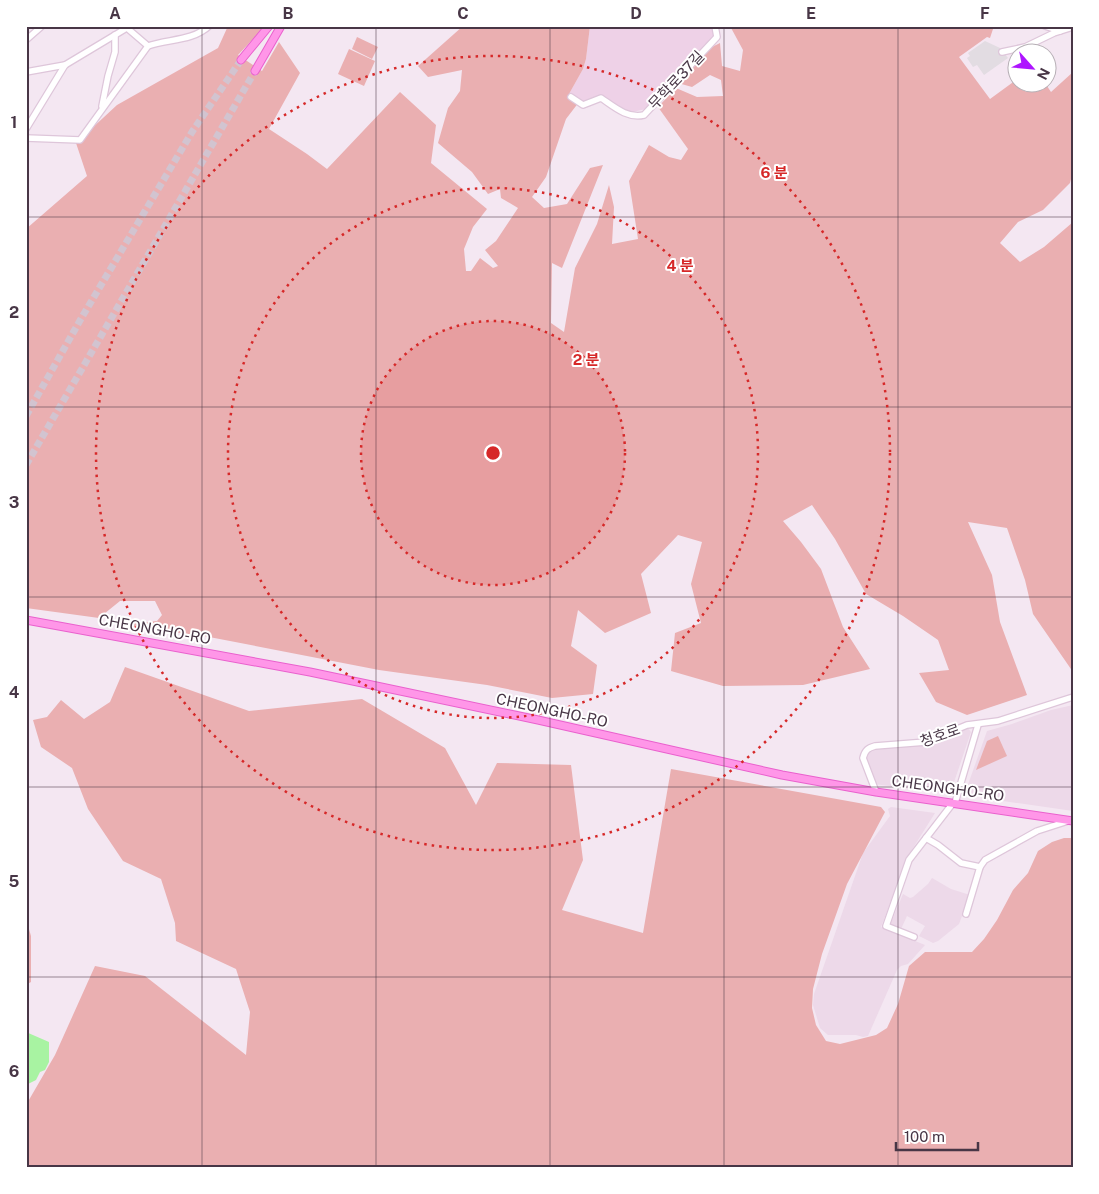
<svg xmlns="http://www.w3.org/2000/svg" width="1099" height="1194" viewBox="0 0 1099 1194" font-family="'Public Sans','Noto Sans KR',sans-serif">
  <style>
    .residential { fill: #edd9e9 }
    .education { fill: #eed1e7 }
    .green { fill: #eaafb1 }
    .parking { fill: #e2dce2 }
    .water { fill: #a8f3a2 }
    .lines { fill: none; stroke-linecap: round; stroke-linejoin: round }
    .major-tunnel { stroke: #d2c4d0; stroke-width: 7; stroke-dasharray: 7 3.5; stroke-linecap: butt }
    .minor-casing { stroke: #dec6da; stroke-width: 8 }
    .major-casing { stroke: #e961cd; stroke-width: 9 }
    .minor { stroke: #fff; stroke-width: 5.5 }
    .major { stroke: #ff96e8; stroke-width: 7 }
    .grid { fill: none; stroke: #483646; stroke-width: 1; stroke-opacity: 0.55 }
    .ring { fill: none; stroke: #d62828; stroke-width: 2.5; stroke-dasharray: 2.5 5 }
    .labels { text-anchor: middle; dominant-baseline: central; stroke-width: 4; stroke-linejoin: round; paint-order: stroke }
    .street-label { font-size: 15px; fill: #483646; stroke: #fff }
    .centre { fill: #d62828; stroke: #fff; stroke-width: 2.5 }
    .ring-label { font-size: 15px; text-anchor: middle; font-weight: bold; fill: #d62828; stroke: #fff; stroke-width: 4; stroke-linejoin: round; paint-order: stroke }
    .neatline { fill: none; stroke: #483646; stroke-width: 2 }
    .grid-label { font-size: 16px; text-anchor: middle; font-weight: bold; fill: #483646 }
  </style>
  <rect width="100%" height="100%" fill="#f4e7f2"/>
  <g class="residential">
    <polygon points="1073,705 1073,811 1003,801 999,798 965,793 987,731 1012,724 1051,710"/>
    <polygon points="968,728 971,732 950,794 874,784 866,761 867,753 875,748 926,744"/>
    <polygon points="891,807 935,813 908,856 881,927 925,945 908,964 901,966 897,970 868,1036 863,1037 856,1035 828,1035 820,1028 813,1005 814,994 863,853 890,816 888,809"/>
    <polygon points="932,878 951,889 970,895 959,924 938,941 933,943 919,936 925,926 907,916 901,929 890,925 903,894 910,898 913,897 928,884"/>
  </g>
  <polygon class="education" points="590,26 711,26 714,38 646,109 628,113 602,96 581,102 569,94 583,69 586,59"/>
  <g class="green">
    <polygon points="228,26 265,26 238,55 262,71 279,42 300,73 269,129 307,154 327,169 400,92 436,125 431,163 487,209 473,227 464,249 466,271 471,271 480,258 493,268 498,266 485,250 496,241 518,208 501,198 500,189 488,194 472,172 438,143 448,108 460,91 462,70 428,77 418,66 463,26 590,26 586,59 583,69 569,94 579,102 566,119 546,177 532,197 544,208 567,204 590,168 603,165 562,268 552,263 551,323 564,332 575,268 597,224 609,185 614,207 612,244 638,239 629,181 649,145 669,157 681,160 688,149 658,107 676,88 697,97 723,96 721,80 710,75 692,87 678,83 708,49 720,43 722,66 740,71 743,50 730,26 994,26 990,38 987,37 959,57 990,99 1016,80 1016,82 1045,83 1051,92 1073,72 1073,171 1070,183 1043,210 1018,222 1000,243 1020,262 1044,247 1073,222 1073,672 1033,614 1025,580 1007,528 968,522 992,575 1000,622 1027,695 967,715 936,702 919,673 949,670 938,640 903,616 866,594 835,539 812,505 783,521 801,542 821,569 843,627 870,669 803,685 723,686 671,671 675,633 701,623 691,584 702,542 678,535 641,574 651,613 605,633 578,610 571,646 597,665 593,694 552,698 487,685 379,670 204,636 117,625 157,621 162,615 155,601 120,601 99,618 26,608 26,229 87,176 76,143 117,105 218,48"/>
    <polygon points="357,37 378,47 372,59 352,49"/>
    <polygon points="349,49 375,61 364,86 338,74"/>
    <polygon points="125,667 249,711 362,699 445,748 476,805 497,763 571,765 583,860 562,910 643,933 671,769 881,807 885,812 847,884 822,954 813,989 812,1008 816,1025 826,1041 840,1044 876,1035 887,1028 898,1004 909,966 925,952 972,952 984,939 997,920 1013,890 1028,873 1038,851 1052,842 1064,838 1073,838 1073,997 1071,1008 1073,1018 1073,1168 26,1168 26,1105 55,1055 95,966 145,976 246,1055 250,1012 236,969 176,941 175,923 161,879 123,861 88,809 72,768 41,747 33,720 47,717 61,700 84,719 110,702"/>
    <polygon points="998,736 1007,756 976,770 987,741"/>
    <polygon points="26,919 31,936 31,982 26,985"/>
  </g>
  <polygon class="parking" points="985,41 1000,48 1008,58 984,75 977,65 973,67 967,58 970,56 968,53"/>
  <polygon class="water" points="26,1032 49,1042 49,1062 45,1070 40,1072 36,1080 26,1085"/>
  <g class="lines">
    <g class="major-tunnel">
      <polyline points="26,416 82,317 192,132 241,60"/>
      <polyline points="26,465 255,71"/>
    </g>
    <defs>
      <g id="minor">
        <polyline points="1045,26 1060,31"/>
        <polyline points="127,28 148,46"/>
        <polyline points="26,40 42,26"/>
        <polyline points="1002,52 1025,47 1054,33 1073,27"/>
        <polyline points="26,72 65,65"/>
        <path d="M 571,97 L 583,105 L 601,98 C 613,106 627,119 644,115 L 717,37 L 715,26"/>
        <polyline points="102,106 108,76 115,52 115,35"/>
        <polyline points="26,129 65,65 130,26"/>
        <path d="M 26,138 L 80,140 L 148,46 C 168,39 193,41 209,26"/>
        <path d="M 876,792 L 863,758 C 865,750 868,748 875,746 L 926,742 L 967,725 L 998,721 L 1073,697"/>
        <polyline points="955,803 978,725"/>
        <polyline points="926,838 938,845 961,863 980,867"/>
        <polyline points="966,914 980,867 985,860 1037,831 1068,821"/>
        <polyline points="914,937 886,926 909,860 953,803"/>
      </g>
      <g id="major">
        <polyline points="241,60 269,26"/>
        <polyline points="255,71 281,26"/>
        <polyline points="26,620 310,672 538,720 782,775 876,792 1073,821"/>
      </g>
    </defs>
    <use href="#minor" class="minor-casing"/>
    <use href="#major" class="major-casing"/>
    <use href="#minor" class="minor"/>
    <use href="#major" class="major"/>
  </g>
  <path class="grid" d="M 202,26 L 202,1168M 376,26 L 376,1168M 550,26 L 550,1168M 724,26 L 724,1168M 898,26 L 898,1168M 26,217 L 1073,217M 26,407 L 1073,407M 26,597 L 1073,597M 26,787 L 1073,787M 26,977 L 1073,977"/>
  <circle cx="493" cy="453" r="132" fill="#d62828" fill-opacity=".12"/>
  <g class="ring">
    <circle cx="493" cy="453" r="132"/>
    <circle cx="493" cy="453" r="265"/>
    <circle cx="493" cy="453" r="397"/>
  </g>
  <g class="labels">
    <g class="street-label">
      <text transform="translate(676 80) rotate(-47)">무학로37길</text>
      <text transform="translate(155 629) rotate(10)">CHEONGHO-RO</text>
      <text transform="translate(552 710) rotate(12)">CHEONGHO-RO</text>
      <text transform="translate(940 735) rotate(-19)">청호로</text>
      <text transform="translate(948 788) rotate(8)">CHEONGHO-RO</text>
    </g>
  </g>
  <circle cx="493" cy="453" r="8" class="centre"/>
  <g class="ring-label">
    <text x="774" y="178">6 분</text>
    <text x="680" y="271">4 분</text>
    <text x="586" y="365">2 분</text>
  </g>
  <rect width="1099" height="1194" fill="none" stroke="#ffffff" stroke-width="55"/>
  <g transform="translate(1032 68) rotate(117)"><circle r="24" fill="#ffffff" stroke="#b6afb5"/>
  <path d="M0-4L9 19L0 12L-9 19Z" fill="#ae14ff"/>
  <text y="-8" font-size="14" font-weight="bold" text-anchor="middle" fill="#483646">N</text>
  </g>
  <path d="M896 1142v8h82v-8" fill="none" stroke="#483646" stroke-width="2.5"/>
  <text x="904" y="1142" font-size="15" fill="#483646" stroke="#ffffff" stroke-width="4" paint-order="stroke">100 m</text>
  <rect x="28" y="28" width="1044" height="1138" class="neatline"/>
  <g class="grid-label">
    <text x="115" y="19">A</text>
    <text x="288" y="19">B</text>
    <text x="463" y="19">C</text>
    <text x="636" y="19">D</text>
    <text x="811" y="19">E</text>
    <text x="985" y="19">F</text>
    <text x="14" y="128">1</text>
    <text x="14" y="318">2</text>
    <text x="14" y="508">3</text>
    <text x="14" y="698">4</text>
    <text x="14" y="887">5</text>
    <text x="14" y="1077">6</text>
  </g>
</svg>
